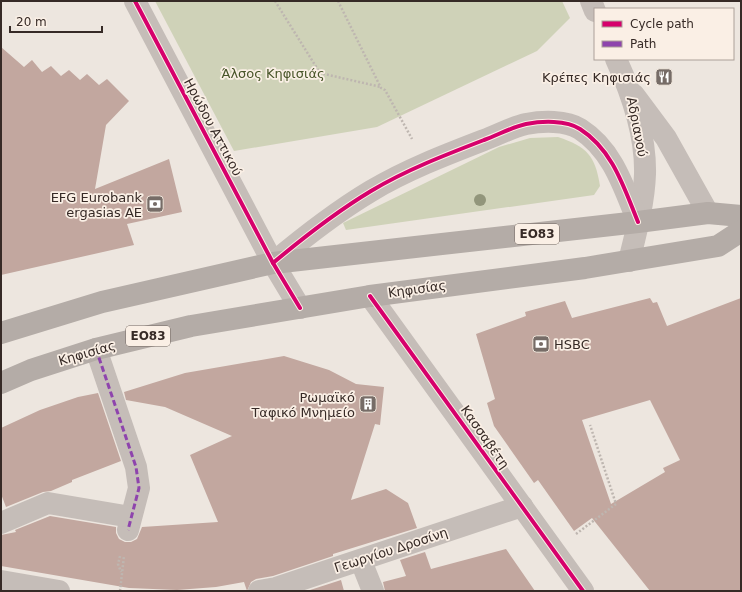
<svg xmlns="http://www.w3.org/2000/svg" width="742" height="592" viewBox="0 0 742 592" font-family="'DejaVu Sans',sans-serif">
  <style>
    .green { fill: #cfd2b8 }
    .building { fill: #c2a79f; fill-rule: evenodd }
    .lines { fill: none; stroke-linecap: round; stroke-linejoin: round }
    .path { stroke: #beb6b0; stroke-width: 2.5; stroke-dasharray: 2 2; stroke-linecap: butt }
    .minor { stroke: #c5bdb8; stroke-width: 22 }
    .major { stroke: #b4aca7; stroke-width: 22 }
    .quiet { stroke: #8e44ad; stroke-width: 3; stroke-dasharray: 6 3; stroke-linecap: butt }
    .cycleway-casing { stroke: #faefe5; stroke-width: 6 }
    .cycleway { stroke: #d6006c; stroke-width: 4 }
    .tree { fill: #92967b }
    .labels { text-anchor: middle; dominant-baseline: central; stroke-width: 3.5; stroke-linejoin: round; paint-order: stroke }
    .shield { fill: #faefe5; stroke: #71655f; stroke-width: 1 }
    .shield-label { font-size: 12px; font-weight: bold; fill: #362a26 }
    .park-label { font-size: 13px; fill: #485529; stroke: #faefe5 }
    .poi-label { font-size: 13px; fill: #362a26; stroke: #faefe5; text-anchor: end }
    .street-label { font-size: 13px; fill: #362a26; stroke: #faefe5 }
  </style>
  <rect width="100%" height="100%" fill="#ede6df"/>
  <g class="green">
    <polygon points="155,1 562,1 570,18 537,51 377,127 234,151"/>
    <path d="M 558,137 C 587,147 595,155 600,186 L 594,195 L 346,230 L 343,223 L 499,147 L 530,138 Z"/>
  </g>
  <g class="building">
    <polygon points="1,47 24,67 32,60 42,72 51,66 61,76 69,70 80,80 87,74 99,85 107,79 129,101 106,125 95,189 169,159 182,212 127,224 134,245 1,275"/>
    <path d="M 650,298 L 653,303 L 657,302 L 667,326 L 741,298 L 741,591 L 650,591 L 592,518 L 574,531 L 538,480 L 534,483 L 494,426 L 487,403 L 495,399 L 476,334 L 526,316 L 525,312 L 565,301 L 572,318 ZM 650,400 L 680,460 L 663,468 L 665,472 L 611,504 L 582,420 Z"/>
    <polygon points="284,356 329,370 356,384 384,387 380,425 375,424 351,500 386,489 408,503 417,528 333,554 333,556 273,576 256,579 251,582 247,591 244,582 216,587 177,590 129,588 1,566 1,535 16,532 15,530 50,516 116,527 116,533 119,539 125,542 131,542 137,539 142,527 218,522 190,455 232,436 165,407 126,400 124,392 185,373"/>
    <polygon points="98,393 121,461 72,480 72,482 51,491 43,492 6,507 1,494 1,428 40,410 78,397"/>
    <polygon points="506,549 535,591 385,591 383,582 406,576 400,560 425,552 431,569"/>
    <polygon points="341,580 344,591 307,591"/>
  </g>
  <g class="lines">
    <g class="path">
      <polyline points="275,1 320,73 381,87"/>
      <polyline points="338,1 381,88 385,90 412,139"/>
      <polyline points="576,534 616,504 590,425"/>
      <polyline points="120,556 118,564 121,572"/>
      <polyline points="120,591 124,556"/>
    </g>
    <g class="minor">
      <polyline points="135,1 273,263 300,308"/>
      <polyline points="591,1 595,11"/>
      <path d="M 616,59 C 632,94 646,134 645,174 C 644,203 636,233 629,261"/>
      <polyline points="634,95 666,138 708,213"/>
      <path d="M 273,263 C 304,237 336,212 371,191 C 406,170 445,155 484,140 C 498,135 512,127 526,124 C 542,121 566,120 580,129 C 613,150 624,188 638,222"/>
      <polyline points="370,296 583,591"/>
      <polyline points="96,349 136,467 139,488 128,530"/>
      <polyline points="1,523 48,503 125,516"/>
      <polyline points="361,561 373,591"/>
      <polyline points="1,581 59,591"/>
      <polyline points="259,591 276,588 522,506"/>
    </g>
    <g class="major">
      <polyline points="1,333 102,302 273,263 638,222 708,213 741,216"/>
      <polyline points="1,383 31,370 96,349 191,326 370,296 585,268 718,246 741,231"/>
    </g>
    <polyline class="quiet" points="96,349 136,467 139,488 128,530"/>
    <defs>
      <g id="cycleway">
        <polyline points="135,1 273,263 300,308"/>
        <path d="M 273,263 C 304,237 336,212 371,191 C 406,170 445,155 484,140 C 498,135 512,127 526,124 C 542,121 566,120 580,129 C 613,150 624,188 638,222"/>
        <polyline points="370,296 583,591"/>
      </g>
    </defs>
    <use href="#cycleway" class="cycleway-casing"/>
    <use href="#cycleway" class="cycleway"/>
  </g>
  <circle class="tree" cx="480" cy="200" r="6"/>
  <defs>
    <symbol id="restaurant-square" viewBox="-11 -11 22 22"><rect x="-9" y="-9" width="18" height="18" rx="4" fill="#766c67" stroke="#faefe5"/><path d="M-5-6h1v4h1v-4h1v4h1v-4h1v5L-1.5 .5V6h-2V.5L-5-1ZM5-6V6H3V1.5H1.5Q1.5-4 5-6Z" fill="#fff"/></symbol>
    <symbol id="bank-square" viewBox="-11 -11 22 22"><rect x="-9" y="-9" width="18" height="18" rx="4" fill="#766c67" stroke="#faefe5"/><path d="M-6-4H6V4H-6ZM0-2.3a2.3 2.3 0 1 0 0 4.6a2.3 2.3 0 1 0 0-4.6Z" fill="#fff"/></symbol>
    <symbol id="building-square" viewBox="-11 -11 22 22"><rect x="-9" y="-9" width="18" height="18" rx="4" fill="#766c67" stroke="#faefe5"/><path d="M-4-6H4V6H1V3H-1V6H-4ZM-2.5-4.3h1.7v1.8h-1.7ZM.8-4.3h1.7v1.8H.8ZM-2.5-1h1.7V.8h-1.7ZM.8-1h1.7V.8H.8Z" fill="#fff"/></symbol>
  </defs>
  <g fill-rule="evenodd">
    <use href="#restaurant-square" x="654" y="67" width="20" height="20"/>
    <use href="#bank-square" x="145" y="194" width="20" height="20"/>
    <use href="#bank-square" x="531" y="334" width="20" height="20"/>
    <use href="#building-square" x="358" y="394" width="20" height="20"/>
  </g>
  <g class="labels">
    <g class="shield">
      <rect x="515" y="224" width="44" height="20" rx="3"/>
      <rect x="126" y="326" width="44" height="20" rx="3"/>
    </g>
    <g class="shield-label">
      <text x="537" y="234">ΕΟ83</text>
      <text x="148" y="336">ΕΟ83</text>
    </g>
    <g class="park-label">
      <text x="273" y="73">Άλσος Κηφισιάς</text>
    </g>
    <g class="poi-label">
      <text x="651" y="77">Κρέπες Κηφισιάς</text>
      <text x="142" y="197">EFG Eurobank<tspan x="142" dy="15">ergasias AE</tspan></text>
      <text x="554" y="344" text-anchor="start">HSBC</text>
      <text x="355" y="397">Ρωμαϊκό<tspan x="355" dy="15">Ταφικό Μνημείο</tspan></text>
    </g>
    <g class="street-label">
      <text transform="translate(213 127) rotate(62)">Ηρώδου Αττικού</text>
      <text transform="translate(637 127) rotate(79)">Αδριανού</text>
      <text transform="translate(417 289) rotate(-8)">Κηφισίας</text>
      <text transform="translate(87 353) rotate(-16)">Κηφισίας</text>
      <text transform="translate(485 437) rotate(55)">Κασσαβέτη</text>
      <text transform="translate(391 550) rotate(-18)">Γεωργίου Δροσίνη</text>
    </g>
  </g>
  <rect width="742" height="592" fill="none" stroke="#362a26" stroke-width="4"/>
  <rect x="594" y="8" width="140" height="52" fill="#faefe5" stroke="#aca099"/>
  <rect x="602" y="21" width="20" height="6" fill="#d6006c" stroke="#aca099"/>
  <text x="630" y="28" font-size="12" fill="#362a26">Cycle path</text>
  <rect x="602" y="41" width="20" height="6" fill="#8e44ad" stroke="#aca099"/>
  <text x="630" y="48" font-size="12" fill="#362a26">Path</text>
  <path d="M10 26v6h92v-6" fill="none" stroke="#362a26" stroke-width="2"/>
  <text x="16" y="26" font-size="12" fill="#362a26" stroke="#faefe5" stroke-width="3" paint-order="stroke">20 m</text>
</svg>
